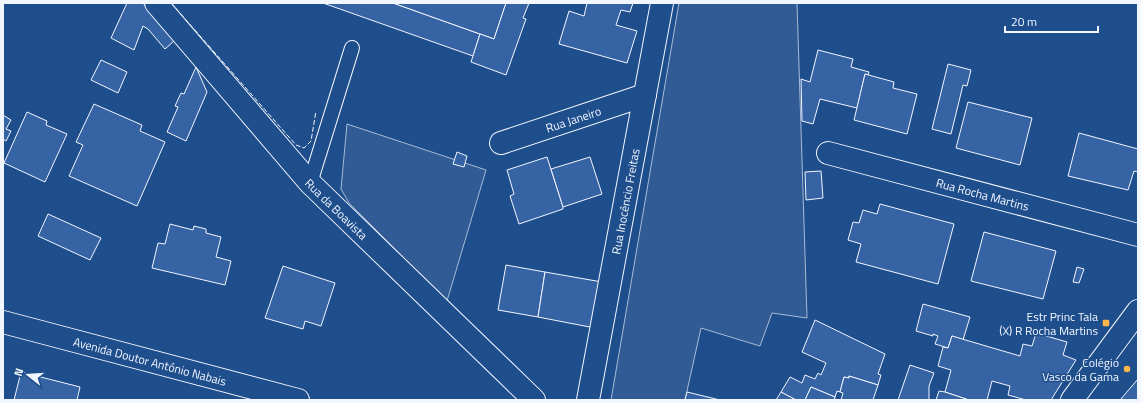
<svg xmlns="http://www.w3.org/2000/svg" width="1141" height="403" viewBox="0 0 1141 403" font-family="'Titillium Web',sans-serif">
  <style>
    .built { fill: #305b95; stroke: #a8bbd7 }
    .building { fill: #3563a3; stroke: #f2f6ff }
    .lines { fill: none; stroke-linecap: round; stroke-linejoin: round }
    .service-casing { stroke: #f2f6ff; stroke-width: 16 }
    .minor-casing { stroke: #f2f6ff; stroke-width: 24 }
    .secondary-casing { stroke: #f2f6ff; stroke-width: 24 }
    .service { stroke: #1f4e8c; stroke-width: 14 }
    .minor { stroke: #1f4e8c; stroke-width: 22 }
    .secondary { stroke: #1f4e8c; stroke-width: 22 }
    .fence { stroke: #f2f6ff; stroke-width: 1; stroke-dasharray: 5 2; stroke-linecap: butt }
    .poi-dot { fill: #ffb74d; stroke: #1f4e8c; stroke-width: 1.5 }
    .labels { text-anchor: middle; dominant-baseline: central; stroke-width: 3; stroke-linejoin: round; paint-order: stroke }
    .street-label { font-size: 12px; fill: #f2f6ff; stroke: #1f4e8c }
    .poi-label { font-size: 12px; fill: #f2f6ff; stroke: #1f4e8c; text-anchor: end }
  </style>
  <rect width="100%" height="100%" fill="#1f4e8c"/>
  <g class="built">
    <polygon points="679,3 797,3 807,318 772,313 760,346 701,328 685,400 611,400"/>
    <polygon points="347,124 486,170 447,301 349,203 341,189"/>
  </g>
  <g class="building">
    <polygon points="127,3 143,3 174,41 165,49 148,29 143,26 134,50 111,38"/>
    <polygon points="323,3 393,3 480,34 473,56"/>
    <polygon points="393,3 506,3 494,39"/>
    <polygon points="506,3 529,3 523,18 526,19 506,75 471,62 480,34 494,39"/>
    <polygon points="587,3 633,3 630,12 621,10 616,25 637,31 627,63 559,44 569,11 584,16"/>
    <polygon points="818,50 853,59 851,67 869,72 868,75 865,74 857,108 820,99 813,124 802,121 801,79 810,82"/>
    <polygon points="101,60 127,72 118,93 91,80"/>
    <polygon points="948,64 971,70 967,86 963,85 951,134 932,129"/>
    <polygon points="196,67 207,92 186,141 167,132 178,107 175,106 181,93 184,94"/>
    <polygon points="865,74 894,82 893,88 917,94 907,134 854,120"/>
    <polygon points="968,102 1032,118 1020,165 956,148"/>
    <polygon points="94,104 142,125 140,131 165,142 137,206 69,176 83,145 76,142"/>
    <polygon points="27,112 47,121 46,125 67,134 45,182 4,163"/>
    <polygon points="3,115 11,120 6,129 11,131 6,141 3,139"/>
    <polygon points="1079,133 1138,149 1138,172 1134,171 1128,190 1068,176"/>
    <polygon points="457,152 467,156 464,167 453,164"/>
    <polygon points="547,157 563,207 563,209 519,224 510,196 514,194 507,170"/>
    <polygon points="590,157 602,194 563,207 551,169"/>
    <polygon points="821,171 823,198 806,200 805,172"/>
    <polygon points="880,204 954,224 938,284 856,262 861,244 848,240 853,222 859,223 863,210 877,214"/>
    <polygon points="48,214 101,238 90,260 38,236"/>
    <polygon points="170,224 193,230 194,226 206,229 206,233 221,237 216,257 231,261 225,285 152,268 158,243 165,244"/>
    <polygon points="984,232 1056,251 1043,299 971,281"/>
    <polygon points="506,265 545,272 538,317 498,310"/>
    <polygon points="283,266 335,283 321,326 305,321 303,329 265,318"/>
    <polygon points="1077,267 1084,269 1079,283 1073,282"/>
    <polygon points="545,272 602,282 595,328 538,317"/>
    <polygon points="923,304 970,317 963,340 952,336 948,348 935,344 938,336 933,334 933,336 916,331"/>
    <polygon points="815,320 885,354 878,374 881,375 878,385 849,376 849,378 844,377 840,392 837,391 835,397 811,387 805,400 796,400 781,392 790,377 802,383 805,375 815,379 818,373 821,375 826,363 802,352"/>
    <polygon points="1036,333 1067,342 1063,355 1076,360 1051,400 1026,400 1008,395 1010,386 992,381 987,400 969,400 945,392 951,370 938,366 943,347 948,348 952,336 1020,356 1023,344 1032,346"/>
    <polygon points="910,365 934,373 929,386 929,400 898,400"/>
    <polygon points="21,372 80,387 77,400 14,400"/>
    <polygon points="849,376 878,385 873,400 841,400 843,393 840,392 844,377 849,378"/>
    <polygon points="1138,379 1138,400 1120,400"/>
    <polygon points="811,387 835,397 835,398 833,400 805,400"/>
    <polygon points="939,391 945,392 969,400 936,400"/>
    <polygon points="687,392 720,400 685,400"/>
    <polygon points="781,392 796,400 776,400"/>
  </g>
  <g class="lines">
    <defs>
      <polyline id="service" points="310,183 352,48"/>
      <g id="minor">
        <path id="s1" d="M 156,3 L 310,183 L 534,400"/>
        <path id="s2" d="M 501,143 L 645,95"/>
        <path id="s3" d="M 828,153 L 1138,235"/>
        <path id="s4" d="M 588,400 L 662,3"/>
      </g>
      <g id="secondary">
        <path id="s5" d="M 3,322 L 298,400"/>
        <polyline points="1072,400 1138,311"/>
      </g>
    </defs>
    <use href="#service" class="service-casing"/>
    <use href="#minor" class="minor-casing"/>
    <use href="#secondary" class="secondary-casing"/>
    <use href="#service" class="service"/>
    <use href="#minor" class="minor"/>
    <use href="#secondary" class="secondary"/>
    <polyline class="fence" points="171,3 296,145 304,148 311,141 316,111"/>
  </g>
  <g class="poi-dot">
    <rect x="1102" y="319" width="8" height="8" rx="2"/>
    <circle cx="1127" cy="369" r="4"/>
  </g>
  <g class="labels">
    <g class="street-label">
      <text stroke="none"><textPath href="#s2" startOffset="76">Rua Janeiro</textPath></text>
      <text stroke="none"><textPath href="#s3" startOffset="160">Rua Rocha Martins</textPath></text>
      <text stroke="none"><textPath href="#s4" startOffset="202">Rua Inocêncio Freitas</textPath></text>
      <text stroke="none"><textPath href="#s1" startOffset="274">Rua da Boavista</textPath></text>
      <text stroke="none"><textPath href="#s5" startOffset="152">Avenida Doutor António Nabais</textPath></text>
    </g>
    <g class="poi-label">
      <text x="1098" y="316">Estr Princ Tala<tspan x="1098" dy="14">(X) R Rocha Martins</tspan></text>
      <text x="1119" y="362">Colégio<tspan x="1119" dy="14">Vasco da Gama</tspan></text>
    </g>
  </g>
  <rect width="1141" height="403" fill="none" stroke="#f2f6ff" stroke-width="8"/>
  <g transform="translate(28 375) rotate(287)" stroke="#1f4e8c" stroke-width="3" paint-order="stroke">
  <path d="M0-3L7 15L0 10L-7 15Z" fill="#f2f6ff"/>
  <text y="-6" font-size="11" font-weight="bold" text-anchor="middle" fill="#f2f6ff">N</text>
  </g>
  <path d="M1005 26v6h93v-6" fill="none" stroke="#f2f6ff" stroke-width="2"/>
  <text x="1011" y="26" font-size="12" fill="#f2f6ff" stroke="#1f4e8c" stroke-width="3" paint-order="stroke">20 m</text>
</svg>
